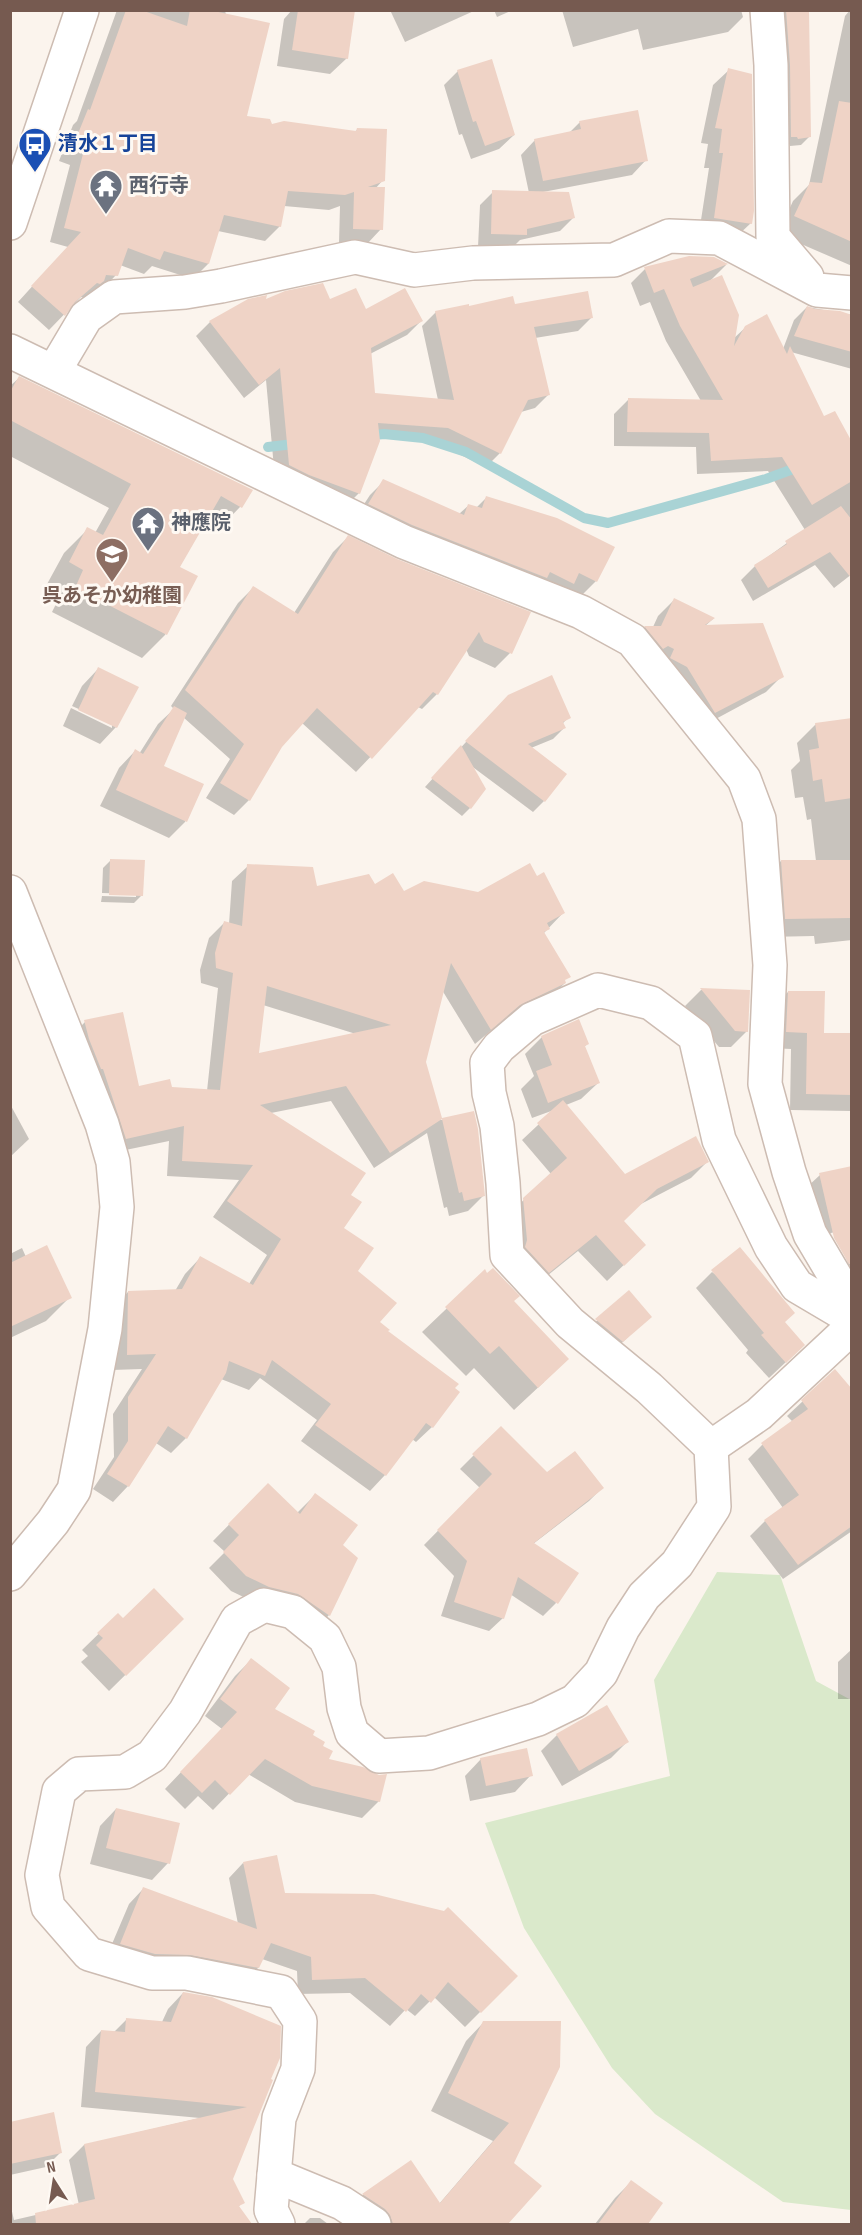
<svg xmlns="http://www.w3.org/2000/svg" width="862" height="2235" viewBox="0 0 862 2235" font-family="'Sofia Sans Condensed','Noto Sans JP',sans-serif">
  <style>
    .green { fill: #dae9cb }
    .shadow { fill: #0003; fill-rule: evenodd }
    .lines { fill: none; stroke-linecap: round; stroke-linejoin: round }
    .stream { stroke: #a9d3d5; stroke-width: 10 }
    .building { fill: #efd3c6; fill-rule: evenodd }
    .minor-casing { stroke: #cdbcb2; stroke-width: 36 }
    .minor { stroke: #fff; stroke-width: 33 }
    .labels { text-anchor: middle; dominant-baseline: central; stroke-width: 6; stroke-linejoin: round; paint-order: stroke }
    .transit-label { font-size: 20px; font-weight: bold; fill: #164399; stroke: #fef9f3; text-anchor: start }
    .worship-label { font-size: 20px; font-weight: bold; fill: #5b616d; stroke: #fef9f3; text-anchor: start }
    .education-label { font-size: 20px; font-weight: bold; fill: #785e54; stroke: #fef9f3 }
  </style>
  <rect width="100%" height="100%" fill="#fbf4ed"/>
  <polygon class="green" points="717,1572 780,1575 816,1681 851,1700 851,2210 783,2202 655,2114 612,2068 524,1928 485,1823 670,1776 654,1680"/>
  <g class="shadow">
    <polygon points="117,10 225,10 245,117 271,126 354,132 357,130 383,180 375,189 381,229 367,244 339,243 340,206 329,210 284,206 280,226 265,241 218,231 208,264 193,279 152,266 144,274 120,265 116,275 101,291 94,290 84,298 81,297 49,330 18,302 68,247 50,242 70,165 59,161 73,125 77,121"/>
    <polygon points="292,10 354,10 347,58 330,74 277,66 284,19"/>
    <polygon points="390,10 476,10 405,42"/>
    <polygon points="494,10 513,10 497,17"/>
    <polygon points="562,10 741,10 743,17 728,32 643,50 638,29 573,47"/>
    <polygon points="776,10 807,10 809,137 801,145 790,146 789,144 783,144"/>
    <polygon points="850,10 852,10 852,266 778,234 793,201 809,185 845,16"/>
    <polygon points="729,70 751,223 735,238 699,233 709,168 704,168 708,144 701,143 713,85"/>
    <polygon points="458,71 514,135 499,149 471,159 462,134 459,135 444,85"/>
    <polygon points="580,122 646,160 632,175 543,192 573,218 560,231 520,240 512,248 478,247 480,205 493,192 529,193 521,155 535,140 569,133"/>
    <polygon points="689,257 726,265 709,282 733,339 746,327 783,349 794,320 807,307 852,315 852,369 791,352 823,418 852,445 852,574 834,588 815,565 753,601 741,580 755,566 805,530 768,471 697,474 696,447 614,446 614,414 628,400 701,401 666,341 650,302 640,306 631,283 645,269"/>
    <polygon points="248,301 329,301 365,311 421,321 407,335 370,354 374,395 438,400 422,326 436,312 468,308 514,306 592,317 578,331 535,338 549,394 535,408 521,412 500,453 486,467 433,442 378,437 359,493 345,507 275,479 266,380 244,398 196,336 210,322"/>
    <polygon points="19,378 251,490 240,507 217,531 204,523 178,567 196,577 165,635 142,658 52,612 61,594 46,586 64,553 88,529 95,533 109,508 10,456 10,386"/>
    <polygon points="384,481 459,514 469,505 476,508 486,498 596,581 582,595 567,588 558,597 355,518 370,495"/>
    <polygon points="348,537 396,561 529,613 510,653 495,668 469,656 466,649 437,694 422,709 418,707 356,772 302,723 281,746 249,800 234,815 206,798 230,759 183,717 162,767 202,785 185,822 169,838 100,806 119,768 135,751 139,754 158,724 174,709 171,706 238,603 253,588 294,613 333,552"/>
    <polygon points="674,600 713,619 705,626 782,676 766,692 699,728 629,643 645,627 653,627 658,616"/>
    <polygon points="98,669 116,727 100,744 63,726 71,708 112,728 112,724 72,706 82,686"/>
    <polygon points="497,708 569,717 562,724 564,728 553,739 531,748 544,801 533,812 470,765 470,808 462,816 425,787"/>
    <polygon points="852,719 852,940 815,944 814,936 767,937 763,880 781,861 816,861 811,819 807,820 803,797 795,798 791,770 800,761 797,743 816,724"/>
    <polygon points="111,860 142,895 134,903 101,902 102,896 136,897 136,894 102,893 103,868"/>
    <path d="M 248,866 L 316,887 L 374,886 L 403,893 L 563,913 L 543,934 L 565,983 L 549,998 L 507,1017 L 475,1044 L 442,990 L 425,1062 L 441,1120 L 473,1113 L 483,1196 L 468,1211 L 449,1216 L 447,1207 L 444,1208 L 427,1133 L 374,1168 L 331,1101 L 271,1113 L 349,1196 L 342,1229 L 356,1271 L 378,1322 L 386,1332 L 432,1427 L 416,1442 L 412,1439 L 385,1475 L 370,1491 L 301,1441 L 317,1420 L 260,1378 L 249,1390 L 221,1379 L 186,1438 L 171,1453 L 156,1443 L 128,1486 L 113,1502 L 93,1489 L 114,1457 L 113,1414 L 142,1369 L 112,1370 L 113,1308 L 128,1292 L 175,1291 L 185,1274 L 200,1258 L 249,1284 L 267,1255 L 213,1217 L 239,1180 L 167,1176 L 169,1141 L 111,1153 L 70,1037 L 85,1022 L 138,1087 L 207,1091 L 218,988 L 201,983 L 200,970 L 209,938 L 224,923 L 229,924 L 232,881 ZM 263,1005 L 356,1034 L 258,1054 Z"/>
    <polygon points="701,990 749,991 747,1031 731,1047 719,1047 685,1006"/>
    <polygon points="788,992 822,1034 852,1035 851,1111 790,1110 791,1049 770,1048 772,1008"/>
    <polygon points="542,1037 587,1044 584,1047 598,1083 581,1099 566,1105 625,1175 707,1162 691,1178 639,1205 622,1221 628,1261 607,1281 578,1251 532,1288 507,1216 551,1174 522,1140 554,1110 532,1118 521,1089 534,1076 525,1054"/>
    <polygon points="10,1104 29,1139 10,1157"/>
    <polygon points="852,1168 852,1272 835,1232 819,1236 807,1187 820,1175"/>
    <polygon points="22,1248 26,1257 70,1297 46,1321 10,1338 10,1254"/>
    <polygon points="485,1272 512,1301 544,1382 514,1410 474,1368 466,1376 422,1332"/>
    <polygon points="712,1272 783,1323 787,1361 769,1378 746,1353 748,1350 696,1288"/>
    <polygon points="629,1292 650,1316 606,1358 580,1336"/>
    <polygon points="835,1371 852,1392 852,1531 783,1579 750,1536 765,1521 783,1508 748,1459 762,1445 793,1422 787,1416"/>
    <polygon points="501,1428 547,1474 602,1488 589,1501 533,1544 556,1603 543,1616 510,1594 503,1618 489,1631 441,1616 454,1576 424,1545 480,1488 460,1469"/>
    <polygon points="268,1485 297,1513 315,1495 341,1545 329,1615 314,1631 231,1591 209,1568 225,1552 213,1541"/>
    <polygon points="118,1615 123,1621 182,1619 109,1691 81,1662 88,1656 82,1650"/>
    <polygon points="852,1649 852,1699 838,1699 838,1662"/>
    <polygon points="251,1660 272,1709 311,1736 321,1746 326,1760 379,1801 362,1818 295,1802 248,1774 213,1810 198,1796 185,1809 165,1789 222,1729 205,1716 235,1676"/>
    <polygon points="557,1735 627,1742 611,1758 562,1786 541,1751"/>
    <polygon points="481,1759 531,1775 515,1792 470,1801 465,1776"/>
    <polygon points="116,1809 168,1863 152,1880 90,1864 100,1826"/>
    <polygon points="243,1863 284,1895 516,1976 465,2027 434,1997 415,2016 406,2009 390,2026 350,1993 298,1994 297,1971 262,1959 258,1968 243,1982 106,1958 129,1904 143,1889 238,1924 229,1878"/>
    <polygon points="183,1993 278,2026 231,2179 243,2202 238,2207 250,2224 10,2224 10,2203 14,2220 79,2205 69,2160 84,2145 200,2118 81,2107 86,2047 101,2031 114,2032 127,2019 162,2022 168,2009"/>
    <polygon points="560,2022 512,2163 539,2187 506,2224 365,2224 346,2212 363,2195 411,2162 439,2204 493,2141 431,2111 466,2041 483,2023"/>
    <polygon points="10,2123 61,2152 46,2167 10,2175"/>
    <polygon points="631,2182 661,2204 646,2224 595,2224 615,2198"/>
    <polygon points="310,2218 320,2218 328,2224 304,2224"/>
  </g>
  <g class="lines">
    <g class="stream">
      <polyline points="365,436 384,434 423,438 466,452 584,518 608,523 766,479 804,465"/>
      <polyline points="268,447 302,443"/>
    </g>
  </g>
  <g class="building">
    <polygon points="126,10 141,10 187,26 190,10 209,10 270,23 247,116 270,119 272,124 284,121 356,131 357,128 387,129 385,181 368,187 385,187 383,230 353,229 354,192 345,195 288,191 281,227 224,215 209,264 164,251 160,260 128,248 118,276 106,275 104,281 100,284 97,283 75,302 65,316 31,286 81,232 64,228 84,150 73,146 88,109 90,110"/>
    <polygon points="298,10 355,10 348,59 292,50"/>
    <polygon points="786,10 809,10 811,137 798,139 797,137 791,137 790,65"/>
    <polygon points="492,59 515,135 485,146 476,121 473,122 457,70"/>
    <polygon points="728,68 752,74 754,211 752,224 714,218 723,153 719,153 722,129 715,128"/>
    <polygon points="839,101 852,103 852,242 794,216 810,182 822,183"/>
    <polygon points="638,110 648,161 543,181 534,139 581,129 579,121"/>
    <polygon points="492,190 569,192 575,218 527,229 527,235 491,234"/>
    <polygon points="689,256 714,257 728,264 690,279 693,287 722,275 739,315 734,346 745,326 767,314 787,354 790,346 824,416 835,411 852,442 852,481 812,505 782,457 711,461 709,433 627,432 628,398 723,400 680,326 664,289 654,293 644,267"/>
    <polygon points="323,283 330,299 356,288 366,309 405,288 423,321 371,348 375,393 454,400 435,311 469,304 469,306 513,296 515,304 588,291 593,318 534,327 550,395 528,400 501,454 448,428 378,423 380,441 360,494 309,475 289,465 280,368 259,385 209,321 248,299 267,295 266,299 285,291"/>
    <polygon points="807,306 815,309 840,311 852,315 852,352 794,336"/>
    <polygon points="19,376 253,490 242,508 221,496 180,567 198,576 167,635 75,588 83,570 69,562 87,527 103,535 131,484 10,420 10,392"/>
    <polygon points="383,479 464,515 468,504 482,508 486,496 557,518 615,547 597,582 579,573 574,584 550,572 547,578 412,525 368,504"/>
    <polygon points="841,506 852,520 852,579 830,552 768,588 754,565 787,544 785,541"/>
    <polygon points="348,535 397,559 531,612 512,654 484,642 479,632 438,695 433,692 372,759 317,708 282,747 250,801 220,783 244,744 185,690 253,586 298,614"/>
    <polygon points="674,598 715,618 705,625 763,623 784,677 715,713 687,667 670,658 674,649 668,646 663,649 644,626 661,626"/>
    <polygon points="98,667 139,687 117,728 78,710"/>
    <polygon points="552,675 571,718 563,722 566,728 528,744 567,774 545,802 465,741 508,695"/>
    <polygon points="174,706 187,713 164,766 204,784 187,822 116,790 135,749 143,754"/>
    <polygon points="852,718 852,798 825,802 822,779 813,781 809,750 819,748 815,723"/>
    <polygon points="461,745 486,789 471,809 431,778"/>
    <polygon points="110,859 145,860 143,896 109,895"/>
    <polygon points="781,860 852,860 852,918 785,919"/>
    <path d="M 530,863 L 537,876 L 544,872 L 565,913 L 547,923 L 550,929 L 544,932 L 571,977 L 565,980 L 566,983 L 520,1005 L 491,1030 L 451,963 L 426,1062 L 442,1118 L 474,1111 L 478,1129 L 485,1196 L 464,1201 L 462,1192 L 459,1193 L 442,1119 L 390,1153 L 346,1086 L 260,1105 L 366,1173 L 351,1195 L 362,1202 L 344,1228 L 374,1248 L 358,1271 L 397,1303 L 380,1322 L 390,1330 L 388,1331 L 459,1384 L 455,1388 L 460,1392 L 433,1428 L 426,1423 L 386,1476 L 315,1425 L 331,1404 L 272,1360 L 265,1376 L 229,1361 L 226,1373 L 187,1439 L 168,1426 L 129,1487 L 107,1474 L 128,1441 L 128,1397 L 156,1354 L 127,1355 L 128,1291 L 182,1289 L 200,1256 L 253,1285 L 281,1239 L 227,1201 L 253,1165 L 182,1161 L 184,1126 L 126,1139 L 103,1069 L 101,1069 L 89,1039 L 84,1020 L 123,1012 L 139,1086 L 170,1079 L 172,1087 L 220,1090 L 233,973 L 216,968 L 215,953 L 224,921 L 242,926 L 247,864 L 313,867 L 317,886 L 369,874 L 375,884 L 393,873 L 404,891 L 424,881 L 478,892 ZM 267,986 L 391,1025 L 259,1053 Z"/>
    <polygon points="700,988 750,990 748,1032 735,1031"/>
    <polygon points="788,991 825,991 824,1033 852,1033 852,1095 806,1094 807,1033 786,1032"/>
    <polygon points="579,1019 589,1044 585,1046 600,1083 548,1103 536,1071 552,1065 541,1036"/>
    <polygon points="563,1100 625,1174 696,1136 709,1162 657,1189 624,1221 646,1245 624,1266 596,1235 549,1273 525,1247 527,1240 523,1198 567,1158 537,1123"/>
    <polygon points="852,1166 852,1264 849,1264 834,1238 819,1173"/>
    <polygon points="47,1245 72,1298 10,1327 10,1263"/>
    <polygon points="740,1247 795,1313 785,1322 805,1345 786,1363 761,1335 764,1333 711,1270"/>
    <polygon points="493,1268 520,1296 514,1301 569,1359 538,1388 499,1346 490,1354 445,1307 485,1269 487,1273"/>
    <polygon points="629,1290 652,1317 623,1342 595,1319"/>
    <polygon points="835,1369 852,1389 852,1526 798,1565 764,1520 799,1495 761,1443 808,1409 801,1400"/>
    <polygon points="501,1426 547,1472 575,1451 604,1488 534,1543 579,1573 558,1604 518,1577 504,1619 454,1602 467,1561 437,1530 492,1474 472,1454"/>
    <polygon points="268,1483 300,1514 315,1493 358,1525 343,1545 358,1558 330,1616 298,1594 269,1587 246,1576 223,1552 239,1535 228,1524"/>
    <polygon points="154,1588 184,1619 126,1676 96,1645 103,1638 97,1633 118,1613 123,1618"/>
    <polygon points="251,1658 290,1688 275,1709 315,1731 313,1735 325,1742 323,1746 333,1751 329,1759 363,1767 379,1775 387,1774 380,1802 312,1786 265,1759 230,1795 215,1780 202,1793 180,1772 237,1712 220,1699"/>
    <polygon points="607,1705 629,1742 579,1771 556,1734"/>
    <polygon points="527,1748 533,1776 486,1786 480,1758"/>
    <polygon points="116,1808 180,1823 170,1864 106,1848"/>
    <polygon points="277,1855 285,1893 374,1894 444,1911 448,1907 518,1976 481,2013 448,1982 431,2003 421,1994 406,2012 365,1978 312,1980 311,1957 271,1943 259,1968 190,1955 155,1954 120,1944 143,1887 257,1929 243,1862"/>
    <polygon points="183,1992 212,1997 281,2026 280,2058 271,2079 273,2080 233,2179 245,2203 239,2206 252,2224 36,2224 35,2213 95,2199 84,2144 247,2107 95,2092 101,2030 125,2032 126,2018 171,2022"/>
    <polygon points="483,2021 561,2021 560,2067 514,2163 542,2186 508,2224 393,2224 390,2215 385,2209 362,2194 411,2160 440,2203 509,2123 448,2093"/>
    <polygon points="54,2112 62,2153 10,2164 10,2122"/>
    <polygon points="631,2180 663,2203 648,2224 598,2224"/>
  </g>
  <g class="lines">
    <defs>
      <g id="minor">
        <polyline points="767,10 771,65 773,237 807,277"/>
        <polyline points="10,223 82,10"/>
        <polyline points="10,351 404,542 581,612 632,640 744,779 759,819 770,965 765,1084 789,1172 810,1234 852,1305"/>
        <polyline points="54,371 86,317 114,297 185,292 221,286 355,257 414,270 473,263 614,260 669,236 719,238 817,290 852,293"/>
        <polyline points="10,892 102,1124 113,1162 117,1207 105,1329 74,1490 53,1522 10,1574"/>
        <polyline points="711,1447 759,1414 852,1327"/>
        <polyline points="274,2175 342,2203 374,2224"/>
        <polyline points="278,2224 271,2210 279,2118 298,2069 300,2021 281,1992 187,1973 152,1973 89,1954 48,1907 42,1875 59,1791 79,1774 125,1772 152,1756 185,1712 237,1620 264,1605 293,1612 325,1638 339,1667 344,1708 352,1733 379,1756 429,1753 538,1719 575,1701 601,1673 623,1628 644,1596 677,1564 714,1507 711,1447 649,1388 570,1323 507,1255 503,1183 497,1126 489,1093 487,1063 499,1047 532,1019 598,990 651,1003 695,1036 719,1140 771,1247 797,1286 841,1312 852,1316"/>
      </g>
    </defs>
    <use href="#minor" class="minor-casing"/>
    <use href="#minor" class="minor"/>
  </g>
  <defs>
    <symbol id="bus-pin" viewBox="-11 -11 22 30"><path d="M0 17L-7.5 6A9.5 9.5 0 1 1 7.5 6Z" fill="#1a4fb4" stroke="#fef9f3"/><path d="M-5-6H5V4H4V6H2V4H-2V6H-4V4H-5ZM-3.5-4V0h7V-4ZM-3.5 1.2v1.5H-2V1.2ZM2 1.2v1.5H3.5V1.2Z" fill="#fff"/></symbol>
    <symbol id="temple-pin" viewBox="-11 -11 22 30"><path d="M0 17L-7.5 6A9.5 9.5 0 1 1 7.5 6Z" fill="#6b7280" stroke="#fef9f3"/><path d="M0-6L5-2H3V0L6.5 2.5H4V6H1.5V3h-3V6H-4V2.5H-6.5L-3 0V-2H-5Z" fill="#fff"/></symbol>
    <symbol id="school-pin" viewBox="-11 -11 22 30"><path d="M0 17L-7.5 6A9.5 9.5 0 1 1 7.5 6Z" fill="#8d6e63" stroke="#fef9f3"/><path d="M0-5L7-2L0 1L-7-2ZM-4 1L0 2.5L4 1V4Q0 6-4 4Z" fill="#fff"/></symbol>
  </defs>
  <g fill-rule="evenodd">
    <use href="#bus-pin" x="16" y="125" width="38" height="52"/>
    <use href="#temple-pin" x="87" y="167" width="38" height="52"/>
    <use href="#temple-pin" x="129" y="504" width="38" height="52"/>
    <use href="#school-pin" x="93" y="535" width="38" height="52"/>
  </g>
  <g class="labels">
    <g class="transit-label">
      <text x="58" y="144">清水１丁目</text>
    </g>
    <g class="worship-label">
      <text x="129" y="186">西行寺</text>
      <text x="171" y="523">神應院</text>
    </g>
    <g class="education-label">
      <text x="112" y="596">呉あそか幼稚園</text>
    </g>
  </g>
  <rect width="862" height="2235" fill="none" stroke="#765a50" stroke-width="24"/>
  <g transform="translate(54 2181) rotate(348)" stroke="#fef9f3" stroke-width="4.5" paint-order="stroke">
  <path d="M0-4.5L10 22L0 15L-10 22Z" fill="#765a50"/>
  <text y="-9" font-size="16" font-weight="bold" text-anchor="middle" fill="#765a50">N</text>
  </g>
</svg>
